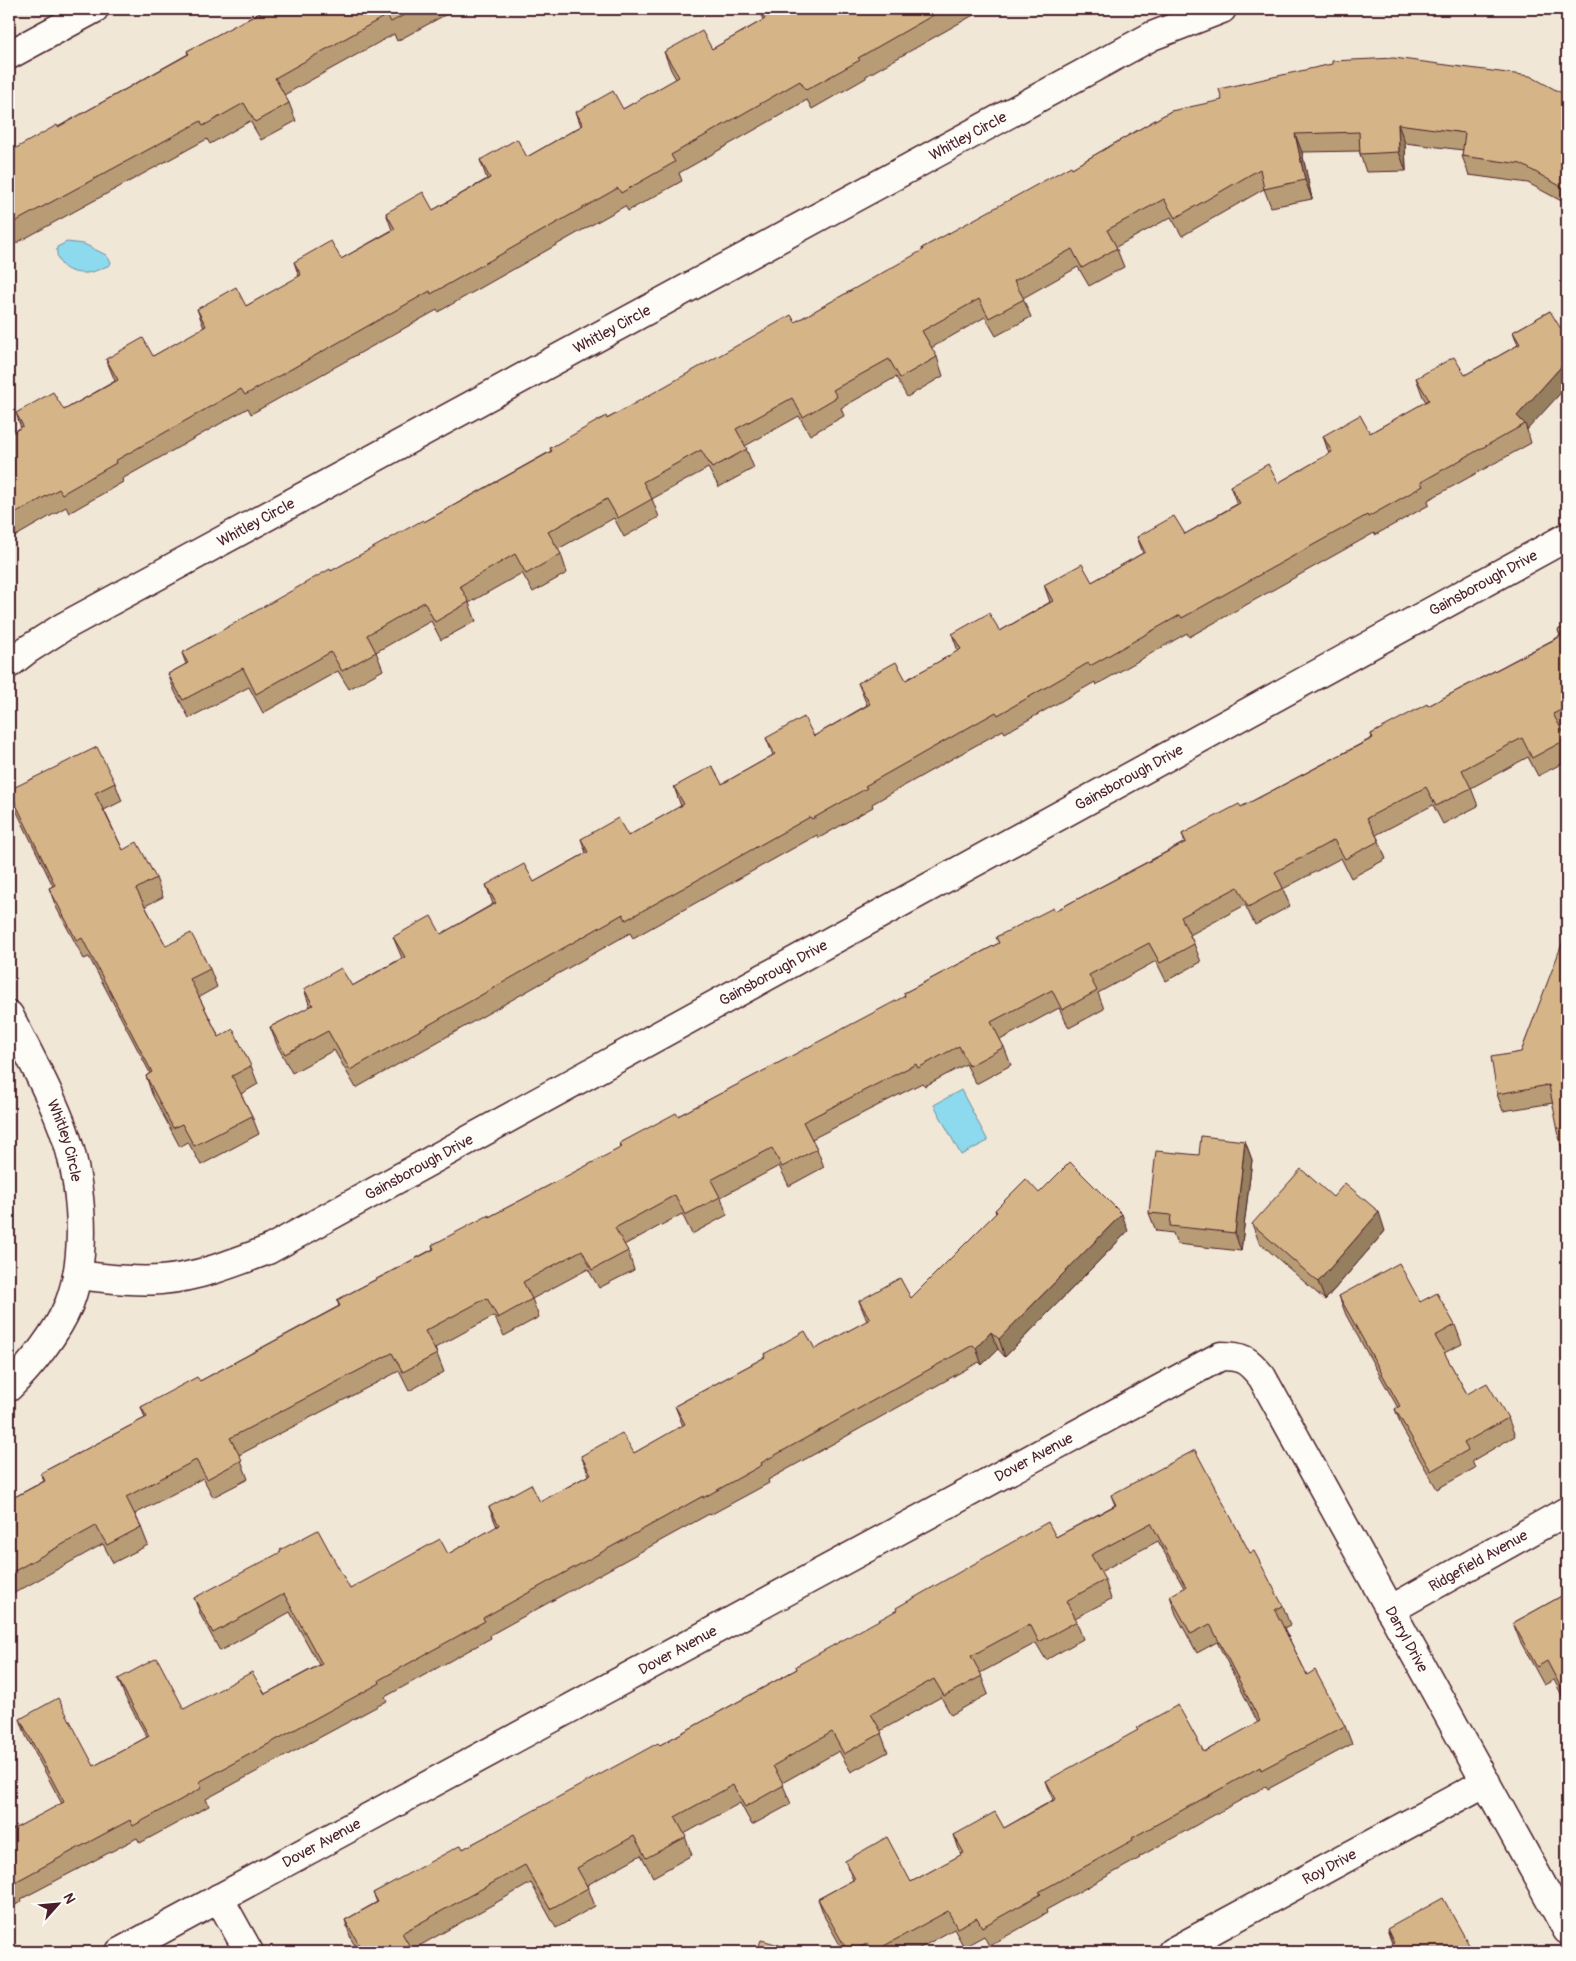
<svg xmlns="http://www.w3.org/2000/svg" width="1576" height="1961" viewBox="0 0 1576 1961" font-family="Pangolin,sans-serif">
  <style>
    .water { fill: #8dd9ed; stroke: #728f9f }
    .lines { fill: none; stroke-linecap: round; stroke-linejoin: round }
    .street-casing { stroke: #4a1f2b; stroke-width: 31 }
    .street { stroke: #fdfcf7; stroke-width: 28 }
    .wall { fill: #b79c75; stroke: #4a1f2b }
    .shaded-wall { fill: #957f5f; stroke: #4a1f2b }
    .building { fill: #d5b588; stroke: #4a1f2b }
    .labels { text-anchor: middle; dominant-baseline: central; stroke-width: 4; stroke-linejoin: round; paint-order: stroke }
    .street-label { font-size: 15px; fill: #4a1f2b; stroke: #fdfcf7 }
  </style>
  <rect width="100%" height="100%" fill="#f1e7d6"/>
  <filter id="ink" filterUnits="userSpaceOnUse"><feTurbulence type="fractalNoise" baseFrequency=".02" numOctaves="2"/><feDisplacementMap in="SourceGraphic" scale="10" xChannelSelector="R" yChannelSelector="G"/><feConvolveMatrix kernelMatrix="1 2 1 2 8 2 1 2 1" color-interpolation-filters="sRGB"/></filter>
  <g filter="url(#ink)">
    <g class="water">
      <path d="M 67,242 L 84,244 L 106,255 L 111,262 L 110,265 C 102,268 95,272 87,273 C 69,274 55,266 57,247 Z"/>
      <polygon points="961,1090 988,1141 961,1155 934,1105"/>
    </g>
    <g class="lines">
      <defs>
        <g id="street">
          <polyline points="9,55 94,9"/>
          <path id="s1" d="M 9,664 L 27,650 L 63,627 L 1152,36 L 1222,9"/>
          <path id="s2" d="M 9,1015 C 26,1049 45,1083 59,1118 C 81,1171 90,1249 69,1304 C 57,1333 31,1366 9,1387"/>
          <path id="s3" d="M 77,1275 C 105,1278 133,1282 161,1280 C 198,1277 234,1263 268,1250 L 1567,537"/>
          <path id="s4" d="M 1390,1610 L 1567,1511"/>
          <polyline points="219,1898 249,1952"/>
          <path id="s5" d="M 120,1952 L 1221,1356 C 1243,1356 1248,1360 1262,1377 L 1567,1930"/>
          <path id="s6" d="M 1172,1952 L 1486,1782"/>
        </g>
      </defs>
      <use href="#street" class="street-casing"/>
      <use href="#street" class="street"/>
    </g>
    <g class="wall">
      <polygon points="267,9 456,9 397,41 394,34 284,95 289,103 296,121 261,140 250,121 210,144 207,139 9,247 9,152 58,127 188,54 187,51"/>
      <polygon points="761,9 984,9 866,76 866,78 812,109 807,100 679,173 682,181 628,211 625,206 438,312 437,310 251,414 248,408 122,479 123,482 69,513 66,507 9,540 9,435 21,428 16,413 64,410 115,381 106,359 153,356 204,328 197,309 246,306 299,277 294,262 341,259 392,230 386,213 433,210 487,179 480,160 527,157 581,126 576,112 623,109 676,79 671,70 664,52 712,49 763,20 759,10"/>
      <polygon points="1567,96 1567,204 1528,183 1469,175 1462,156 1463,150 1405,143 1406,171 1366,172 1360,154 1360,151 1302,152 1312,199 1271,207 1264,189 1182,236 1171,217 1116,247 1124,267 1089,286 1078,267 1023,298 1031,317 996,336 985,317 931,348 937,357 943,376 907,397 896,377 841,408 844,416 810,435 799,416 745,446 754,468 719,487 708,468 652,499 659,517 624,537 614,518 558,549 561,554 567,573 533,592 522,573 469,603 476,621 441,640 431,621 376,652 383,670 349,689 338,671 263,713 249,687 189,718 175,692 168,674 186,664 182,653 331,571 424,522 551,451 550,448 795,322 923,251 922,248 1072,168 1171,111"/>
      <polygon points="9,259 13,271 9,273"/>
      <polygon points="1550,311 1527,430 1531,443 1428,500 1429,505 1375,535 1374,533 1189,637 1187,633 1096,685 1095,682 1005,733 1003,730 872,804 873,807 819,838 817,835 633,938 630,933 356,1088 334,1050 292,1073 277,1045 270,1027 310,1007 304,989 352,986 402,958 393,937 441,934 493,904 486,885 534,882 586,853 581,839 628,836 681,806 674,787 722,784 773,755 766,738 814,736 867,705 858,683 906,680 958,651 952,634 1000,631 1050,602 1044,585 1092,582 1143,553 1137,537 1185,534 1237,504 1230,486 1278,483 1329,454 1323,436 1370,433 1426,402 1423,397 1416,378 1465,375 1518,345 1513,332"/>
      <polygon points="1567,625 1567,729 1562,731 1567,741 1567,761 1538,776 1528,757 1471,788 1478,806 1443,824 1433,805 1376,835 1379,841 1386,859 1351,878 1341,858 1283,889 1290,906 1255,925 1245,905 1190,935 1194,944 1201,962 1166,981 1156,961 1098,993 1104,1009 1069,1028 1059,1008 1000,1040 1004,1047 1011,1065 976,1084 966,1064 925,1086 922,1083 812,1139 817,1149 824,1167 789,1186 779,1166 721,1197 727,1215 692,1234 682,1214 624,1245 628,1251 634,1270 599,1288 588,1269 532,1299 539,1317 504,1336 494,1316 435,1348 437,1354 444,1372 409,1391 399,1371 239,1455 248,1479 213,1497 203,1478 135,1514 141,1527 148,1545 113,1563 103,1544 9,1596 9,1500 44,1481 41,1473 145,1418 141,1407 200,1381 339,1306 337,1300 433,1249 432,1245 489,1217 621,1148 620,1143 678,1116 905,997 904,993 999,943 996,937 1055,911 1185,842 1182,834 1241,807 1372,738 1371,734 1428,706 1560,636 1558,630"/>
      <polygon points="115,783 122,801 104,810 123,850 156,878 163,897 145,906 166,946 210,969 217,987 199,997 219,1037 251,1066 258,1084 241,1094 252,1116 259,1134 201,1165 188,1142 180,1147 152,1094 146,1076 150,1073 89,957 84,959 56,907 49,888 53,886 15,808 9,790"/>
      <polygon points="1567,937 1553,1103 1503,1111 1497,1094 1521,1052"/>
      <polygon points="1245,1141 1252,1160 1241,1251 1177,1244 1173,1233 1156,1231 1149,1213 1199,1155"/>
      <polygon points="1039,1193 1128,1231 1005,1357 998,1349 982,1365 979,1362 768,1480 769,1483 710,1515 709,1514 490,1635 491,1638 385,1697 387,1701 206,1799 209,1806 140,1843 137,1838 21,1899 22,1901 9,1909 9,1825 12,1830 62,1804 26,1736 20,1719 94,1766 147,1737 125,1697 118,1679 184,1709 265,1694 319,1665 290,1612 220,1651 201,1616 194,1598 350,1589 448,1554 497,1527 489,1507 540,1502 589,1475 581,1456 634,1453 683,1426 675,1406 765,1357 764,1354 815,1349 867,1321 859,1301 911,1298 996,1213 995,1210"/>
      <polygon points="1333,1197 1385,1231 1325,1300 1259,1242 1252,1224"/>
      <polygon points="1339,1296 1420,1302 1455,1325 1462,1344 1444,1353 1467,1394 1508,1418 1515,1436 1472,1461 1475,1468 1437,1489 1402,1428 1395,1409 1398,1408 1346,1315"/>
      <polygon points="1111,1495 1250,1553 1283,1606 1290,1625 1284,1628 1307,1675 1345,1726 1352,1744 1268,1789 1266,1786 1139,1857 1140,1858 1046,1910 1047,1913 989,1946 984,1936 964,1947 954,1929 913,1952 844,1952 825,1918 818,1899 853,1880 845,1861 911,1882 961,1855 954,1835 1004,1828 1053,1800 1046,1781 1204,1752 1258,1723 1217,1642 1197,1653 1176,1614 1170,1596 1184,1588 1158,1541 1100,1572 1105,1580 1111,1599 1075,1618 1083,1639 1046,1660 1036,1643 980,1673 988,1694 951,1715 941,1697 880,1731 888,1752 851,1772 839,1751 782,1783 791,1804 752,1825 740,1803 684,1834 692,1855 653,1877 641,1855 587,1885 595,1906 556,1928 531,1883 412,1950 413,1952 359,1952 351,1939 345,1920 377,1902 373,1893 463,1849 660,1745 797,1669 796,1666 1056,1537 1115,1505"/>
      <polygon points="1567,1593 1567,1705 1554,1680 1544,1685 1520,1641 1513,1623"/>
      <polygon points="1387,1929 1473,1952 1392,1944"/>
    </g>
    <g class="shaded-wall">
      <polygon points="1398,124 1405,143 1406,171 1399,152"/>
      <polygon points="1295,134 1302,152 1312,199 1305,180"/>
      <polygon points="1567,360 1567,386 1527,430 1525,424 1517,416"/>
      <polygon points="1245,1141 1252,1160 1241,1251 1235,1233"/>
      <polygon points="1379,1212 1385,1231 1325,1300 1318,1282"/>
      <polygon points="1122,1214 1128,1231 1005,1357 999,1339"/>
      <polygon points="991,1332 998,1349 982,1365 976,1348"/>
    </g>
    <g class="building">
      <polygon points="267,9 415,9 391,22 387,15 275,78 289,103 255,122 244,103 203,126 201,121 9,225 9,152 57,125 58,127 189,54 187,51 243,21 243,22"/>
      <polygon points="761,9 944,9 858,58 860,60 806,90 800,81 671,155 675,162 621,193 618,188 431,294 430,291 245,395 241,389 115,461 116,463 62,494 59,489 9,517 9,435 23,426 16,413 53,392 64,410 118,380 106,359 143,338 153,356 206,326 197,309 236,287 246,306 301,275 294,262 331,241 341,259 395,229 386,213 423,192 433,210 490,178 480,160 517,139 527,157 583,125 576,112 613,91 623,109 679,77 664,52 702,31 712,49 765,19 759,10"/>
      <polygon points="1394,58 1530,76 1567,96 1567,190 1521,164 1462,156 1465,133 1398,124 1399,152 1360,154 1359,132 1295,134 1305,180 1264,189 1260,169 1175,218 1164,199 1107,230 1117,248 1082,268 1072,249 1014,281 1024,299 989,318 979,299 922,331 937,357 900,378 889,359 833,390 837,397 803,417 792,398 736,429 747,449 712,468 701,450 643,482 652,499 618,518 607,499 548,532 561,554 526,574 515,554 460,586 469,602 435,622 424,602 367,635 376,652 342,671 331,652 256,694 243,668 183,700 168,674 188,663 182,653 330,569 331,571 423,520 424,522 552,451 550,448 606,416 607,419 791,315 795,322 923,250 922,248 1071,166 1072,168 1171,111 1222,100 1219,89 1332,64 1332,61"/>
      <polygon points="1550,311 1561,329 1567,325 1567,360 1517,416 1525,424 1421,482 1423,486 1368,517 1367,515 1182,618 1180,615 1090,666 1088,663 998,715 996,712 865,786 867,788 812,819 810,817 626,920 623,914 350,1070 328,1031 285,1054 270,1027 313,1005 304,989 341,968 352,986 405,957 393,937 431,916 441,934 496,903 486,885 524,864 534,882 588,852 581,839 618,818 628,836 684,804 674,787 712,766 722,784 775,754 766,738 804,717 814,736 870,704 858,683 896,662 906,680 961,649 952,634 989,613 1000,631 1053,601 1044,585 1082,564 1092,582 1145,552 1137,537 1174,516 1185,534 1240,503 1230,486 1268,464 1278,483 1332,452 1323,436 1360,415 1370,433 1429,400 1416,378 1454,357 1465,375 1520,344 1513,332"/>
      <polygon points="1567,625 1567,707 1553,714 1567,739 1532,758 1522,738 1462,770 1471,788 1436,806 1426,787 1367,818 1379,841 1345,859 1334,840 1275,872 1283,888 1248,907 1238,887 1181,917 1194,944 1160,963 1149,943 1089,975 1097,991 1062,1010 1052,990 991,1022 1004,1047 969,1066 959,1046 918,1068 916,1064 803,1122 817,1149 782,1167 772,1148 711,1180 720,1197 685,1215 675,1195 615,1228 628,1251 592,1270 582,1250 523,1282 532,1299 498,1318 487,1298 425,1331 437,1354 403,1372 392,1353 230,1438 242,1460 207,1479 196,1460 126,1497 141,1527 107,1545 96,1526 9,1574 9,1500 45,1481 41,1473 147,1417 141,1407 197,1377 200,1381 340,1306 337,1300 434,1249 432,1245 489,1215 489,1217 622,1147 620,1143 676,1113 678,1116 905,996 904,993 999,943 996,937 1053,908 1055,911 1186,842 1182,834 1239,804 1241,807 1373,738 1371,734 1427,704 1428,706 1561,636 1558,630"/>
      <polygon points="97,747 115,783 95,793 123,850 137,842 156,878 136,889 166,946 191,933 210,969 190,979 219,1037 233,1029 251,1066 232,1076 252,1116 194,1146 182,1124 173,1128 146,1076 152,1072 82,938 77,941 49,888 55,885 9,790"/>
      <polygon points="1565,936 1567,937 1567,1177 1549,1085 1497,1094 1491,1057 1521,1052"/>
      <polygon points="1201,1136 1245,1141 1235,1233 1170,1226 1171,1215 1149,1213 1156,1151 1199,1155"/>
      <polygon points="1070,1162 1122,1214 999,1339 991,1332 976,1348 973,1345 761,1463 762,1465 703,1498 703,1496 483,1618 485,1621 379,1680 380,1683 199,1782 202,1788 133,1826 130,1820 15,1882 16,1884 9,1888 9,1825 12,1830 64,1802 20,1719 58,1698 94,1766 149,1736 118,1679 157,1658 184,1709 252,1672 265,1694 322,1664 284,1594 213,1633 194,1598 281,1552 280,1550 318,1530 350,1589 440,1539 448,1554 499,1525 489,1507 531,1484 540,1502 591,1474 581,1456 622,1433 634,1453 685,1424 675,1406 765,1357 764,1354 805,1331 815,1349 870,1319 859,1301 900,1278 911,1298 997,1212 995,1210 1026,1179 1039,1193"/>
      <polygon points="1301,1169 1333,1197 1345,1183 1379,1212 1318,1282 1252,1224"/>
      <polygon points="1399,1263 1420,1302 1437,1293 1455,1325 1435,1336 1467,1394 1487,1383 1508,1418 1464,1443 1468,1450 1431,1471 1395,1409 1400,1406 1339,1296"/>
      <polygon points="1195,1450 1250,1553 1254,1551 1283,1606 1275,1610 1307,1675 1315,1670 1345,1726 1261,1770 1260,1767 1132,1838 1133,1840 1039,1892 1041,1894 982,1927 977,1918 957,1928 948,1911 873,1952 868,1943 852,1952 848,1952 818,1899 855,1879 845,1861 887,1837 911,1882 964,1853 954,1835 995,1812 1004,1828 1056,1799 1046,1781 1138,1730 1136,1728 1178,1705 1204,1752 1260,1721 1210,1624 1191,1634 1170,1596 1186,1587 1151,1523 1091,1555 1105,1580 1066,1601 1077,1621 1039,1642 1030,1624 971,1656 982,1676 944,1696 934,1679 871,1714 882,1733 844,1754 832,1732 773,1766 784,1785 745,1807 733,1785 675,1817 686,1837 646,1858 634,1836 577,1868 588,1888 550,1909 525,1865 402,1933 413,1952 363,1952 345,1920 378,1902 373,1893 461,1845 463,1849 658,1743 660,1745 797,1669 796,1666 897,1610 896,1608 1048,1522 1056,1537 1116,1505 1111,1495"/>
      <polygon points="1567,1593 1567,1699 1547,1661 1537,1667 1513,1623"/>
      <polygon points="1443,1898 1473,1952 1378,1952 1394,1943 1387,1929"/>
      <polygon points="761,1940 805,1952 757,1952"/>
    </g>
  </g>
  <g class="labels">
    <g class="street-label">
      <text stroke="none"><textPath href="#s1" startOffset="1095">Whitley Circle</textPath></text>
      <text stroke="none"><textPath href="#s1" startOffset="690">Whitley Circle</textPath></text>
      <text stroke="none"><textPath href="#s1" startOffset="285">Whitley Circle</textPath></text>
      <text stroke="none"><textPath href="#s3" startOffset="1582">Gainsborough Drive</textPath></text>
      <text stroke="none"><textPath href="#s3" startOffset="1178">Gainsborough Drive</textPath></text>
      <text stroke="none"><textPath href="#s3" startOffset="772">Gainsborough Drive</textPath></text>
      <text stroke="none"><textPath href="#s2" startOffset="138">Whitley Circle</textPath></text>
      <text stroke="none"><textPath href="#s3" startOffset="368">Gainsborough Drive</textPath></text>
      <text stroke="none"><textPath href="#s5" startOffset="1039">Dover Avenue</textPath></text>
      <text stroke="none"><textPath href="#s4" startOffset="101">Ridgefield Avenue</textPath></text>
      <text stroke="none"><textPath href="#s5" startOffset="1600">Darryl Drive</textPath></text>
      <text stroke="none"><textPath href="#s5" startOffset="634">Dover Avenue</textPath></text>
      <text stroke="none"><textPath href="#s5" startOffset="229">Dover Avenue</textPath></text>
      <text stroke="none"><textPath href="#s6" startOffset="179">Roy Drive</textPath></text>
    </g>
  </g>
  <rect width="1576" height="1961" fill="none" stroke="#fdfcf7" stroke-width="30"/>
  <rect x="15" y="15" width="1546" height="1931" fill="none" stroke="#4a1f2b" stroke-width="2" filter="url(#ink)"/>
  <g transform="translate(58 1904) rotate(63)" stroke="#fdfcf7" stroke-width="4" paint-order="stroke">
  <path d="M0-4L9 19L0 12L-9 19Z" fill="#4a1f2b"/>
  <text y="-8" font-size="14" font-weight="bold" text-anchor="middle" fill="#4a1f2b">N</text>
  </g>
</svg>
